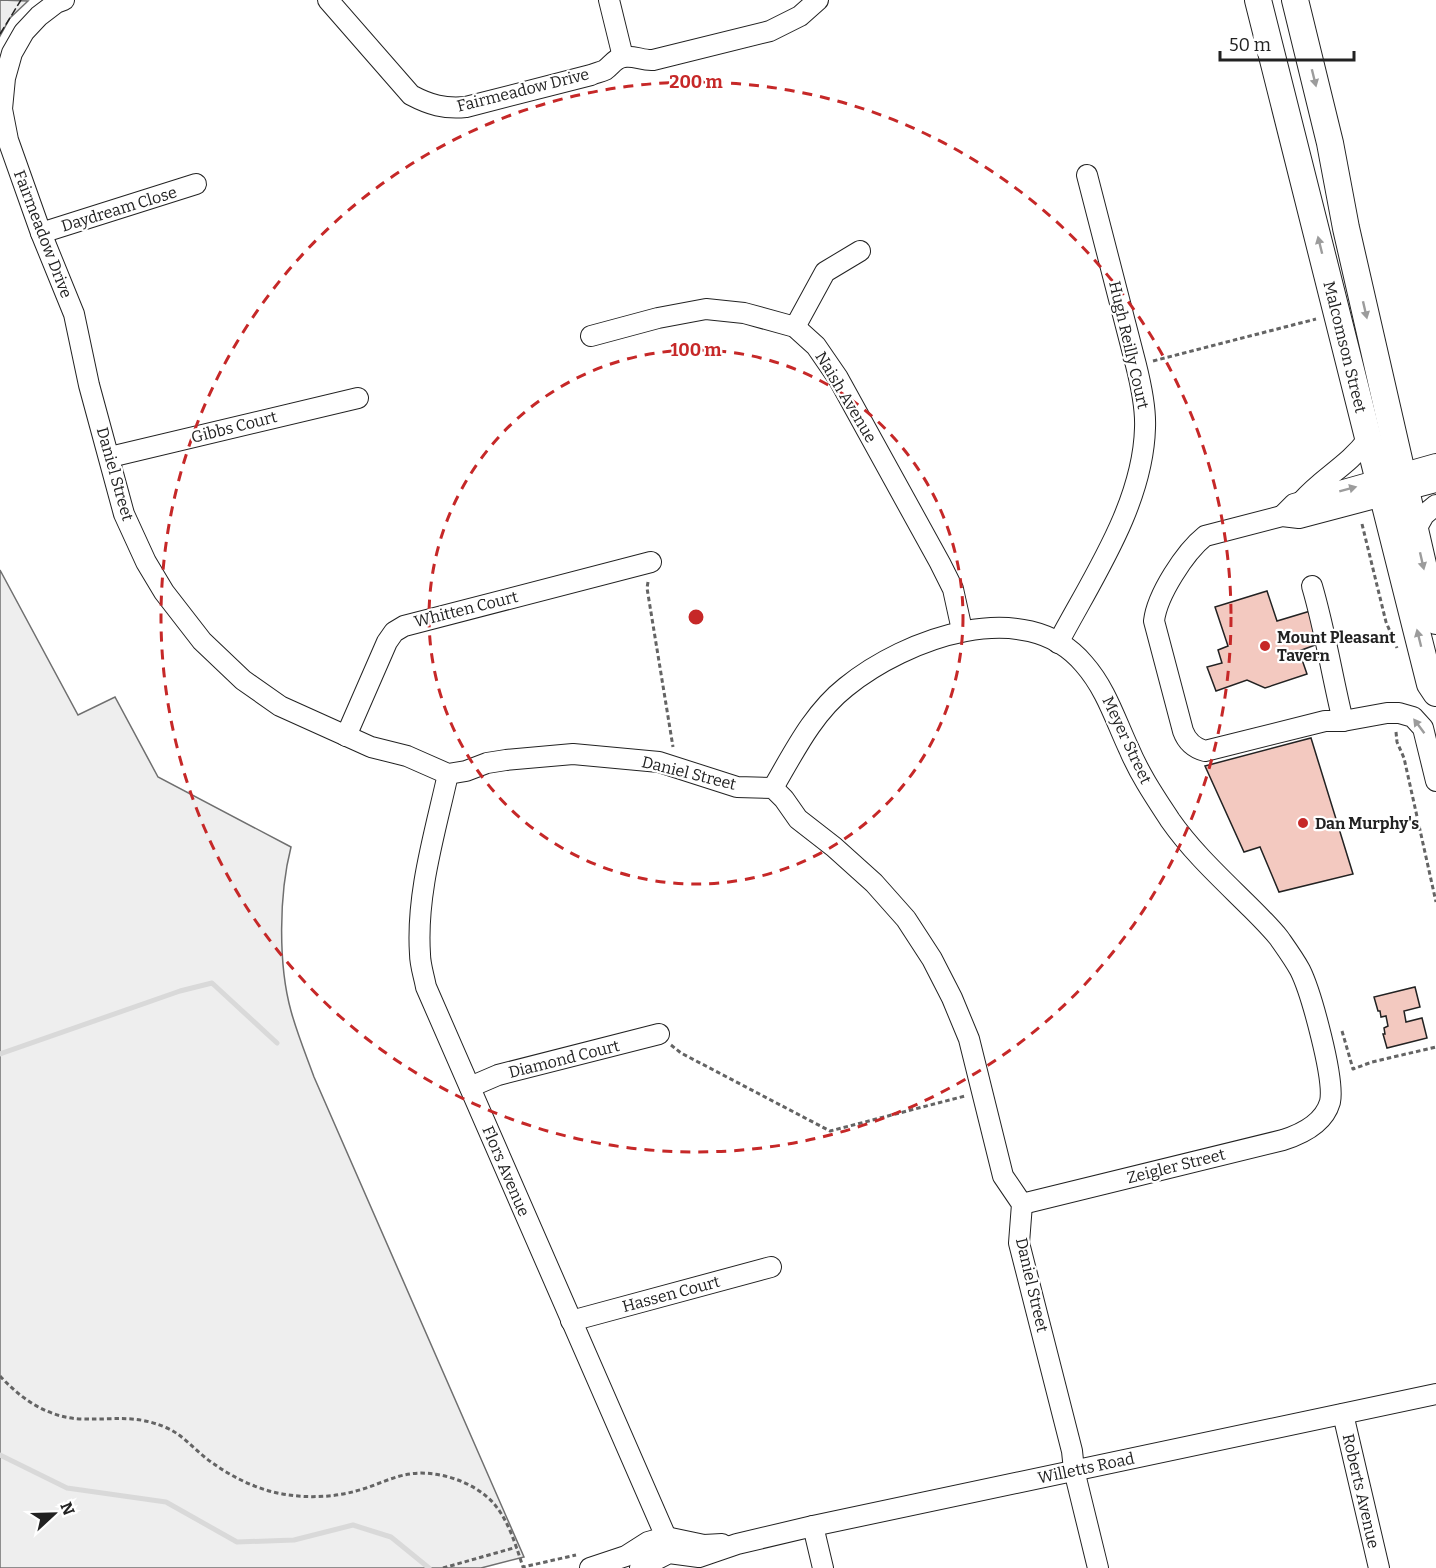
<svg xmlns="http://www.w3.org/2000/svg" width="1436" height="1568" viewBox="0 0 1436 1568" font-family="Bitter,serif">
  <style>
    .green { fill: #eee; stroke: #6f6f6f; stroke-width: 1.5 }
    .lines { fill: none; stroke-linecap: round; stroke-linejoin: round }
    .stream { stroke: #d9d9d9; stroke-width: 5 }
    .building { fill: #f3c9c0; stroke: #222; stroke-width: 1.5 }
    .minor-casing { stroke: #222; stroke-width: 22 }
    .major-casing { stroke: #222; stroke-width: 28 }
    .path { stroke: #646464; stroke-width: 3; stroke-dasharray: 4.5 3; stroke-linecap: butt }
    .minor { stroke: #fff; stroke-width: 20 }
    .major { stroke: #fff; stroke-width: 26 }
    .fence { stroke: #222; stroke-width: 1.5; stroke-dasharray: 8 3; stroke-linecap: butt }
    .oneway { fill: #9c9c9c }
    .ring { fill: none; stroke: #c62828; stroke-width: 3; stroke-dasharray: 10 8 }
    .poi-dot { fill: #c62828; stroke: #fff; stroke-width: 2 }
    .labels { text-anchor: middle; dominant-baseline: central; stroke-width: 4.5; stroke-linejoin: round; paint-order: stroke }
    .street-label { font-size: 16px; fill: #222; stroke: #fff }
    .poi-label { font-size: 16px; font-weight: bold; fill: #222; stroke: #fff; text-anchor: start }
    .centre { fill: #c62828; stroke: #fff; stroke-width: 3 }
    .ring-label { font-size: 18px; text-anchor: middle; font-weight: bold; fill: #c62828; stroke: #fff; stroke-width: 4.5; stroke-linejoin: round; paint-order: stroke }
  </style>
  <rect width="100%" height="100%" fill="#fff"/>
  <g class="green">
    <polygon points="0,0 28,1 10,18 0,36"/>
    <path d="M 0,570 L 78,715 L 115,697 L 158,777 L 291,847 C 279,894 278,964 291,1011 C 297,1033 306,1055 314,1077 L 524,1557 L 481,1568 L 0,1568 Z"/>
  </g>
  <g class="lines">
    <g class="stream">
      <polyline points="0,1054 180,991 212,983 277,1043"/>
      <polyline points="0,1455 67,1488 166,1502 237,1542 294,1540 353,1525 391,1537 429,1568"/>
    </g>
  </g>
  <g class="building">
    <polygon points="1267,591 1277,621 1317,609 1326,641 1299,651 1307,674 1265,688 1247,680 1216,691 1207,667 1222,663 1218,650 1228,646 1215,607"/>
    <polygon points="1311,738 1353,874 1279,892 1260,847 1244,852 1205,766"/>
    <polygon points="1415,987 1420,1007 1404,1011 1406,1022 1422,1018 1427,1038 1387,1048 1383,1034 1385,1034 1384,1028 1388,1026 1386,1016 1381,1017 1380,1011 1378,1011 1374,997"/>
  </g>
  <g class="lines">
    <defs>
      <g id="minor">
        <polyline points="64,0 56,3 39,16 24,32 12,53 5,78 2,109 8,140 41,233 74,314 89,385 124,514 146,562 164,592 202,641 243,680 280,706 371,747 407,756 448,774 466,771 487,763 506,760 573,754 659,762 737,787 773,788 784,799 798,819 834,847 874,883 906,919 932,959 952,998 969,1039 1003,1176 1022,1204 1019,1243 1072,1451 1074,1470 1098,1568"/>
        <path d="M 328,0 L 411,95 C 430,105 444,109 466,107 L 591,75 C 595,73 601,72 605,70 C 612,65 615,58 624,57 C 634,55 643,61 653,60 L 770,31 L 800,16 L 818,0"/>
        <polyline points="609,0 623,57"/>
        <polyline points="41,233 196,184"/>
        <polyline points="795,327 825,272 860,251"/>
        <polyline points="591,336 658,318 706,309 744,313 795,327 816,346 838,378 940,563 953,589 962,630"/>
        <polyline points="110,457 358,398"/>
        <path d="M 1436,482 L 1299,518 L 1282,516 L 1205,536 C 1185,552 1157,595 1154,621 L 1183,731 C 1187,742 1194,748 1205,751 L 1325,721 L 1343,721 L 1387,713 L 1399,713 L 1413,717 L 1423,728 L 1436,781"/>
        <path d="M 1302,501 C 1323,477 1348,466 1368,439"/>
        <polyline points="1282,516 1294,504 1436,464"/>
        <polyline points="1415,531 1424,515 1436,505"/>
        <path d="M 1312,586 C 1325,630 1332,676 1343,721"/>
        <path d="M 1058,643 C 1093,577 1143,504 1145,428 C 1146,407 1141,385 1136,365 L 1087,175"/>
        <polyline points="346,736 387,642 394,632 404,626 651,562"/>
        <path d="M 448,774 C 435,833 416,894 420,954 C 420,965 424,976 426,987 L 666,1537 L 669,1553"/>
        <path d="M 773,788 C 794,752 813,713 846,687 C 905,639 1025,594 1084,664 C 1106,689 1115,719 1129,749 C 1140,775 1155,797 1170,820 C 1193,853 1224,881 1252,909 C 1261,918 1271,928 1279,938 C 1286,948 1294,959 1300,970 C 1311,992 1335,1079 1330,1102 C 1324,1123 1302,1134 1283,1140 L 1022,1204"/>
        <polyline points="470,1087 498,1075 659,1034"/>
        <polyline points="571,1321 771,1267"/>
        <polyline points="1343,1414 1379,1568"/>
        <polyline points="813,1526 823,1568"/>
        <polyline points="590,1568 626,1556 648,1542 666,1537 704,1545 722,1544"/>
        <polyline points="640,1568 669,1553 699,1557 737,1544 813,1526 1436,1394"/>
      </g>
      <g id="major">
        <polyline points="1258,0 1430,684 1436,693"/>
        <polyline points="1295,0 1330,143 1346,228 1436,621"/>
      </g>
    </defs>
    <use href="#minor" class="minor-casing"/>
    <use href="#major" class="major-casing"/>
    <g class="path">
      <polyline points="1153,361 1316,319"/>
      <polyline points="1362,524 1386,622 1397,648"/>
      <polyline points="648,582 647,588 673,747"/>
      <polyline points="1396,732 1397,742 1404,758 1436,902"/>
      <polyline points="1342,1031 1353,1069 1372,1062 1436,1047"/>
      <polyline points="671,1045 681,1053 830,1131 965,1096"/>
      <path d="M 0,1376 C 22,1400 49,1418 82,1419 C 115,1420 135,1414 167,1428 C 185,1436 197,1453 214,1464 C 235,1479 263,1492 289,1495 C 310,1498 335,1497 356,1491 C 372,1487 387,1479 404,1475 C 434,1468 475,1481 495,1505 C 509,1522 516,1546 523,1567 L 576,1555"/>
      <polyline points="443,1568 517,1547"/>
    </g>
    <use href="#minor" class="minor"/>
    <use href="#major" class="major"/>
    <polyline class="fence" points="0,34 21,0"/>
  </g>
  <defs><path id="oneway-solid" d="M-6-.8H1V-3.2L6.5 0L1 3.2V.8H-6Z" transform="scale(1.5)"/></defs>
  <g class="oneway">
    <use href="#oneway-solid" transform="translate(1314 78) rotate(76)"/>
    <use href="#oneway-solid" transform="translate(1320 245) rotate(-104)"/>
    <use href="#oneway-solid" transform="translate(1365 310) rotate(77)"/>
    <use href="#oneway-solid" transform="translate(1348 489) rotate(-15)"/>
    <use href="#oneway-solid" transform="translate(1422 561) rotate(77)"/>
    <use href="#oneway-solid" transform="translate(1419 638) rotate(-104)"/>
    <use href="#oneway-solid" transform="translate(1419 726) rotate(-127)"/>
  </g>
  <g class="ring">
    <circle cx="696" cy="617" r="267"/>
    <circle cx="696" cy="617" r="535"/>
  </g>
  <g class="poi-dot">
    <circle cx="1265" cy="646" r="6"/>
    <circle cx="1303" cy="823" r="6"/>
  </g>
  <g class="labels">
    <g class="street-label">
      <text transform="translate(523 90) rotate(-14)">Fairmeadow Drive</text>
      <text transform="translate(119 209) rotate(-17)">Daydream Close</text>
      <text transform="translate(43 234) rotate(69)">Fairmeadow Drive</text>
      <text transform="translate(1129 345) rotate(77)">Hugh Reilly Court</text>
      <text transform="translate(1345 347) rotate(76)">Malcomson Street</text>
      <text transform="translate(846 397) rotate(59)">Naish Avenue</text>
      <text transform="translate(234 427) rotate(-14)">Gibbs Court</text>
      <text transform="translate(115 474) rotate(74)">Daniel Street</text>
      <text transform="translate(466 609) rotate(-14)">Whitten Court</text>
      <text transform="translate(1127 740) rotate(65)">Meyer Street</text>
      <text transform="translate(689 773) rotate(14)">Daniel Street</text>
      <text transform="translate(564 1059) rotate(-14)">Diamond Court</text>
      <text transform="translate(1176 1166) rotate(-14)">Zeigler Street</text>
      <text transform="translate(506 1171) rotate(67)">Flors Avenue</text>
      <text transform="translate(1032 1285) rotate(77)">Daniel Street</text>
      <text transform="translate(671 1294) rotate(-15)">Hassen Court</text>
      <text transform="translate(1086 1468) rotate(-12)">Willetts Road</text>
      <text transform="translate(1361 1491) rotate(77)">Roberts Avenue</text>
    </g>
    <g class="poi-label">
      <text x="1277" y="637">Mount Pleasant<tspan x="1277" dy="18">Tavern</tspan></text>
      <text x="1315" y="823">Dan Murphy's</text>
    </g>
  </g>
  <circle cx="696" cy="617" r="9" class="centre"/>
  <g class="ring-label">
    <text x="696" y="88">200 m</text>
    <text x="696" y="356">100 m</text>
  </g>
  <g transform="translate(54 1514) rotate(68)" stroke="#ffffff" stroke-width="4.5" paint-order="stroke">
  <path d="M0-4.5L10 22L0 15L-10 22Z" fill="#222222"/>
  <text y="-9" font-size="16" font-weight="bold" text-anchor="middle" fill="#222222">N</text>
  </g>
  <path d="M1220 51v9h134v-9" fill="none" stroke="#222222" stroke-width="3"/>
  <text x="1229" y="51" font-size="18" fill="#222222" stroke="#ffffff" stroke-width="4.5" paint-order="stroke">50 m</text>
</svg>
